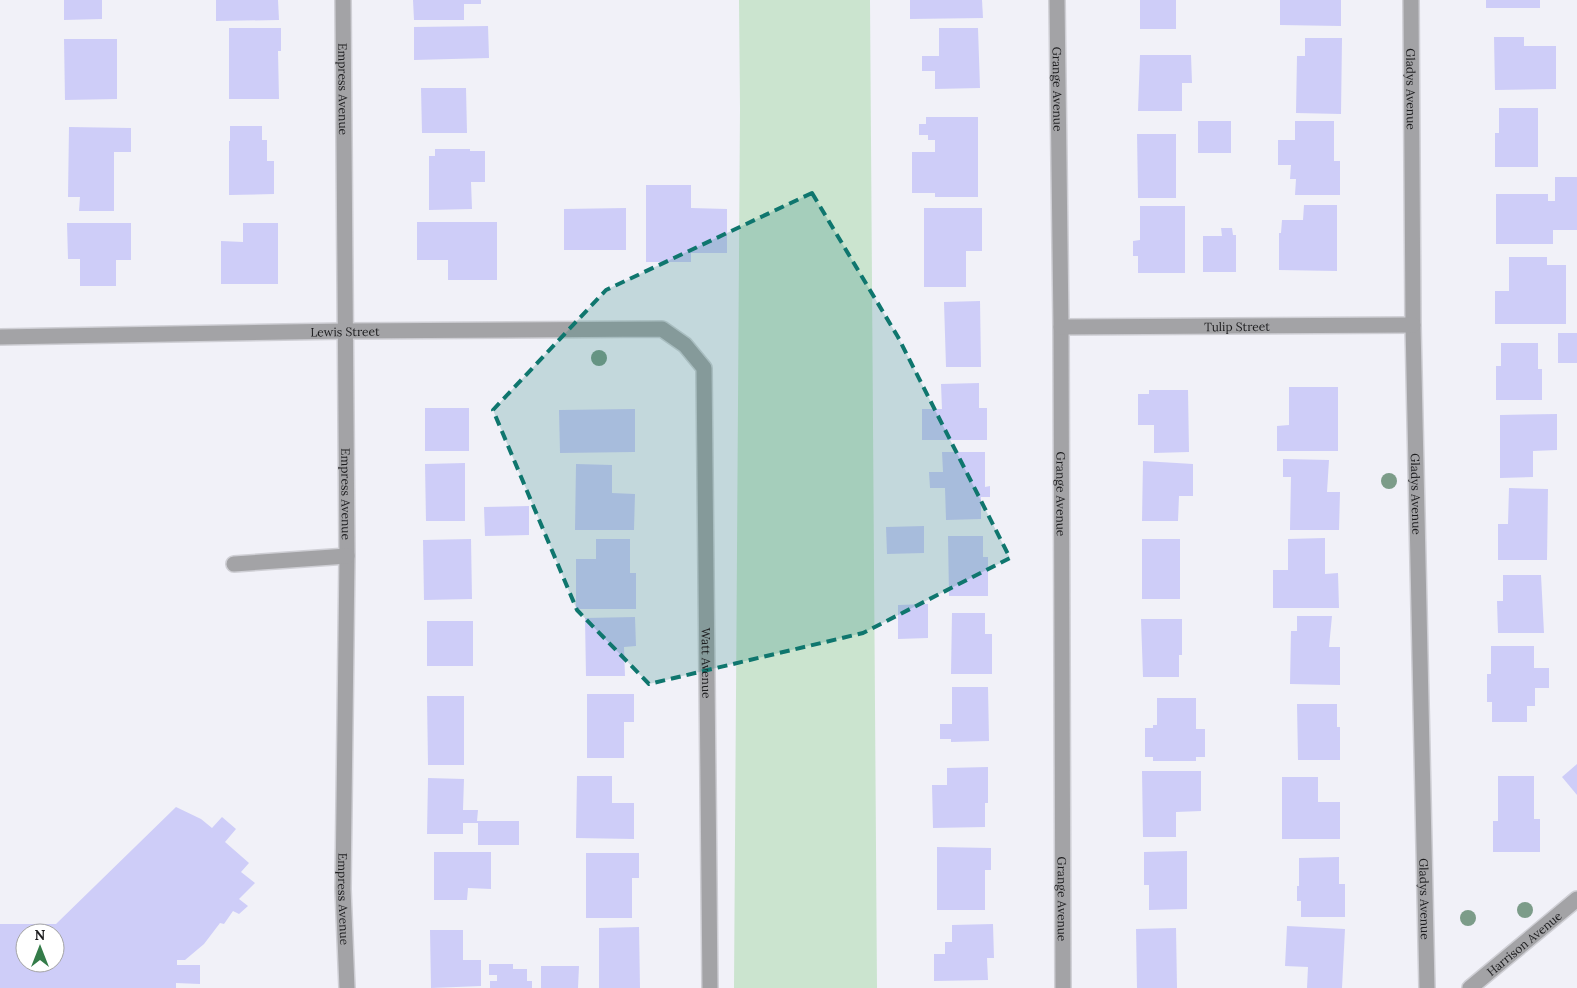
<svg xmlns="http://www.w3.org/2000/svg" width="1577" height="988" viewBox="0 0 1577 988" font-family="Lora,serif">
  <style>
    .green { fill: #cbe4cf }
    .building { fill: #cecdf8; fill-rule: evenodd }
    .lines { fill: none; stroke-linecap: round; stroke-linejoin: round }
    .minor-casing { stroke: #cfcfd5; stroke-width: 18 }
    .minor { stroke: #a3a3a6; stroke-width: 15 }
    .tree { fill: #7c9c89 }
    .marked { fill: #0f766e; fill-opacity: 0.2; stroke: #0f766e; stroke-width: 4; stroke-dasharray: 10 6; stroke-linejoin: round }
    .labels { text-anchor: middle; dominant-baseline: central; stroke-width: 4; stroke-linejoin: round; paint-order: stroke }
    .street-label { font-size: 12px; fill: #1c1c1e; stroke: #fff }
  </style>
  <rect width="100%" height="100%" fill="#f1f1f8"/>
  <polygon class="green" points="739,0 870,0 877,988 734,988 740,109"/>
  <g class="building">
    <polygon points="64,0 102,0 102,19 64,20"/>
    <polygon points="216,0 278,0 279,20 216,21"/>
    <polygon points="413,0 481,0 481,4 464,4 464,20 414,20"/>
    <polygon points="910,0 982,0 983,18 910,19"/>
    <rect x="1140" y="0" width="36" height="29"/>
    <polygon points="1280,0 1341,0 1341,26 1280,25"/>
    <rect x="1486" y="0" width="54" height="8"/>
    <polygon points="488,26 489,58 414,60 414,27"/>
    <polygon points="229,28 281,28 281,51 278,51 279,99 229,99"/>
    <polygon points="939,28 978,28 980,88 935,89 935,71 922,71 922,56 939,56"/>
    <polygon points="1494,37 1524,37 1524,46 1556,46 1556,89 1495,90"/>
    <polygon points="1305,38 1342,38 1341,114 1296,113 1297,56 1305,56"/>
    <polygon points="64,39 117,39 117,99 65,100"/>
    <polygon points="1140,55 1191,55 1192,83 1182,83 1182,111 1138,111"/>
    <polygon points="421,88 466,88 467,133 422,133"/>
    <polygon points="1499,108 1538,108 1538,167 1495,167 1495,133 1499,133"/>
    <polygon points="926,117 978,117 978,197 935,197 935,193 912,193 912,152 935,152 935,140 928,140 928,135 919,135 919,124 926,124"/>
    <rect x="1198" y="121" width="33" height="32"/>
    <polygon points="1295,121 1334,121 1334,161 1340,161 1340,195 1295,195 1296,179 1290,179 1291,165 1278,165 1278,140 1295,140"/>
    <polygon points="230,126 262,126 262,140 267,140 267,161 274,161 274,194 229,195 229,141 230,141"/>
    <polygon points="69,127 131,128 131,152 114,152 114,211 79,211 80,197 68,197"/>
    <polygon points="1137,134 1176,134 1176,198 1138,198"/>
    <polygon points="435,149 470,149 470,151 485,151 485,182 471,182 472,209 429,210 429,156 435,156"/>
    <polygon points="1555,177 1577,177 1577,230 1553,230 1553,244 1496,244 1496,194 1548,194 1548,201 1555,201"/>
    <polygon points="646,185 691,185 691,208 727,209 727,253 691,253 691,262 646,262"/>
    <polygon points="1304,205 1337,205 1337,271 1279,270 1279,233 1281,233 1282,220 1303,220"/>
    <polygon points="1140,206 1185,206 1185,273 1138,273 1138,256 1133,256 1133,241 1140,240"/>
    <polygon points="626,208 626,250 564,250 564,209"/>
    <polygon points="924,208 982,208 982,251 966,251 966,287 924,287"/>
    <polygon points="417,222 497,222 497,280 448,280 448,260 417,260"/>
    <polygon points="67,223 131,223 131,260 116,260 116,286 80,286 80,259 68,259"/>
    <polygon points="243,223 278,223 278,284 221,284 221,241 243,242"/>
    <polygon points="1221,228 1232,228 1233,235 1236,235 1236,272 1203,272 1203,236 1222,236"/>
    <polygon points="1509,257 1547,257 1547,265 1566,265 1566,324 1495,324 1495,291 1509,291"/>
    <polygon points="980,301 981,367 946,367 944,302"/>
    <rect x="1558" y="333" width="19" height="30"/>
    <polygon points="1501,343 1538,343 1538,369 1542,369 1542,400 1496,400 1496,366 1501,366"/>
    <polygon points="979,383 979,408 987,408 987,440 922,440 922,409 942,409 941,384"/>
    <polygon points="1289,387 1338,387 1338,451 1277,451 1277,426 1289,425"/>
    <polygon points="1149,390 1188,390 1189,452 1154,453 1154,425 1138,425 1138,394 1149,394"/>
    <rect x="425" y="408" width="44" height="43"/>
    <polygon points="635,409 635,452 560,453 559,410"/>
    <polygon points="1557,414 1557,450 1533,451 1533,477 1500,478 1500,415"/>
    <polygon points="942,452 985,452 985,487 990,486 990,497 981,497 981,519 946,520 945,488 930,488 929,472 943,472"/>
    <polygon points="1283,459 1329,460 1327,492 1340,492 1339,530 1290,530 1291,477 1283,477"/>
    <polygon points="1143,461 1193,464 1193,496 1179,496 1178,521 1142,521"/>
    <polygon points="465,463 465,521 426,521 425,464"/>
    <polygon points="576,464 612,465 612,493 635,494 634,530 575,530"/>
    <polygon points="1509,488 1548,489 1547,560 1498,560 1498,524 1508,524"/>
    <polygon points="529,506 529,535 485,536 484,507"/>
    <polygon points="924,526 924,553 887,554 886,527"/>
    <polygon points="948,536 983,536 983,557 988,557 988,596 949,596"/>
    <polygon points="1325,538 1325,574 1338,573 1339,608 1273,608 1273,570 1288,570 1288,539"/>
    <polygon points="471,539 472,599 424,600 423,540"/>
    <polygon points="596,539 630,539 630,573 636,573 636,609 576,609 576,559 596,559"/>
    <rect x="1142" y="539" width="38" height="60"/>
    <polygon points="1503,575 1541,575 1544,633 1498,633 1497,601 1503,601"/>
    <polygon points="928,604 928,638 898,639 898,605"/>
    <polygon points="952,613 985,613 985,634 992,634 992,674 951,674"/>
    <polygon points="1297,616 1332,616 1329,647 1340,647 1340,685 1290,684 1291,631 1297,631"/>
    <polygon points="635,617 636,646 624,647 625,676 586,676 585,618"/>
    <polygon points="1141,619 1182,619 1182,655 1179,655 1179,677 1143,677"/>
    <rect x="427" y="621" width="46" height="45"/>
    <polygon points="1491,646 1534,646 1534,668 1549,668 1549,688 1535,688 1535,706 1527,706 1527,722 1492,722 1492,702 1487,702 1487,674 1491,674"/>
    <polygon points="952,687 988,687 989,741 951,742 951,739 940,739 940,724 952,724"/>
    <polygon points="587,694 634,694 634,722 624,722 624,758 587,758"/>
    <polygon points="427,696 464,696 464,765 428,765"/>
    <polygon points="1157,698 1196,698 1196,729 1205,729 1205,757 1196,757 1196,761 1153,761 1153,757 1145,757 1145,728 1153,728 1153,725 1157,725"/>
    <polygon points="1297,704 1337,704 1337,727 1340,727 1340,760 1298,760"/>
    <polygon points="1577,764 1577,795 1562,777"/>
    <polygon points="988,767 988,803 985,803 985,827 933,828 932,785 947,785 947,768"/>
    <polygon points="1142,771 1201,771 1201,811 1176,812 1176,837 1143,837"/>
    <polygon points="577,776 612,776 612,803 634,803 634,839 576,838"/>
    <polygon points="1498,776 1534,776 1534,819 1540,819 1540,852 1493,852 1493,821 1498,821"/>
    <polygon points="1282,777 1318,777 1318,802 1340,802 1340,839 1282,839"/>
    <polygon points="428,778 464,779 463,810 478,810 477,821 519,821 519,845 478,845 478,823 463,823 463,834 427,834"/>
    <path d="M 176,807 L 201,819 L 212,828 L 222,817 L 236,829 L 225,842 L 249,863 L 241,872 L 255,883 L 239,899 L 248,906 L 239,914 L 233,911 L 224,924 L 220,923 L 204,944 L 185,960 L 177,960 L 177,965 L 200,965 L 200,984 L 176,983 L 176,988 L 0,988 L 0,924 L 56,924 ZM 25,933 L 55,933 L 55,963 L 25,963 Z"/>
    <polygon points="937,847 991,848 991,870 985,870 985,910 937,910"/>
    <polygon points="1187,851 1187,909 1149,910 1149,885 1144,885 1144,852"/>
    <polygon points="434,852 491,852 491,889 468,888 467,900 434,900"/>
    <polygon points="586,853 639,853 639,878 632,878 632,918 586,918"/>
    <polygon points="1339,857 1339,884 1345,884 1345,917 1301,917 1301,901 1297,901 1297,886 1299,886 1299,858"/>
    <polygon points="993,924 994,958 987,958 988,980 934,981 934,954 945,954 945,942 952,942 952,925"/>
    <polygon points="1287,926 1345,929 1342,988 1307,988 1308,967 1285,966"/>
    <polygon points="639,927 640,988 599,988 599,928"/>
    <polygon points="1176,928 1177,988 1137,988 1136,929"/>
    <polygon points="430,930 463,930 463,960 481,960 481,986 431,988"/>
    <polygon points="489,964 513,964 513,969 527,969 527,981 532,981 532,988 490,988 490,981 497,981 497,975 489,975"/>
    <polygon points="541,966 579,966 578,988 541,988"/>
  </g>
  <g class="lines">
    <defs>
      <g id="minor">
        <path id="s1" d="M 343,0 L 347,556 L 343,889 L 347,988"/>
        <path id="s2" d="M 1057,0 L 1061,327 L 1063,988"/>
        <path id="s3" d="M 1411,0 L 1413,325 L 1427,988"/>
        <path id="s4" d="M 1061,327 L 1413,325"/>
        <path id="s5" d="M 0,337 L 345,331 L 662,329 L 685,345 L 704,368 L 710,988"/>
        <polyline points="234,564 347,556"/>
        <path id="s6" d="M 1470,988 L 1577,899"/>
      </g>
    </defs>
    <use href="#minor" class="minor-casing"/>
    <use href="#minor" class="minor"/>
  </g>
  <g class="tree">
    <circle cx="599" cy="358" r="8"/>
    <circle cx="1389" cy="481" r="8"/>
    <circle cx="1525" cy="910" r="8"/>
    <circle cx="1468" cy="918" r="8"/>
  </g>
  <path class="marked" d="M 812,193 L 898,337 L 1010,558 L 863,633 L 649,684 L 577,610 L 493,410 L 606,290 Z"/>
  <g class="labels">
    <g class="street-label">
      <text stroke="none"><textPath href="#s1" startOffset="89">Empress Avenue</textPath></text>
      <text stroke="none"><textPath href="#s2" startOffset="89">Grange Avenue</textPath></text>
      <text stroke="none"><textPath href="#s3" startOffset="89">Gladys Avenue</textPath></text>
      <text stroke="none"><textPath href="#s4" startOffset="176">Tulip Street</textPath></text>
      <text stroke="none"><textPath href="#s5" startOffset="345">Lewis Street</textPath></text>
      <text stroke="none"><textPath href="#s1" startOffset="494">Empress Avenue</textPath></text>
      <text stroke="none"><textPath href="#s2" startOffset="494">Grange Avenue</textPath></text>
      <text stroke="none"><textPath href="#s3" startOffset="494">Gladys Avenue</textPath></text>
      <text stroke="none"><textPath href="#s5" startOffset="1015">Watt Avenue</textPath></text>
      <text stroke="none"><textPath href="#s1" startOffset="899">Empress Avenue</textPath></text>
      <text stroke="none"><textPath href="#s2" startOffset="899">Grange Avenue</textPath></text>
      <text stroke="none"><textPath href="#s3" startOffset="899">Gladys Avenue</textPath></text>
      <text stroke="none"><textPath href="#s6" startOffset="70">Harrison Avenue</textPath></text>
    </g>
  </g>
  <g transform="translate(40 948)"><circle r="24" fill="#ffffff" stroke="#a4a4a5"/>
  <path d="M0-4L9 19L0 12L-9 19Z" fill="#347c49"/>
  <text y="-8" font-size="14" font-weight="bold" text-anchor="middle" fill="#1c1c1e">N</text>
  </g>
</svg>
